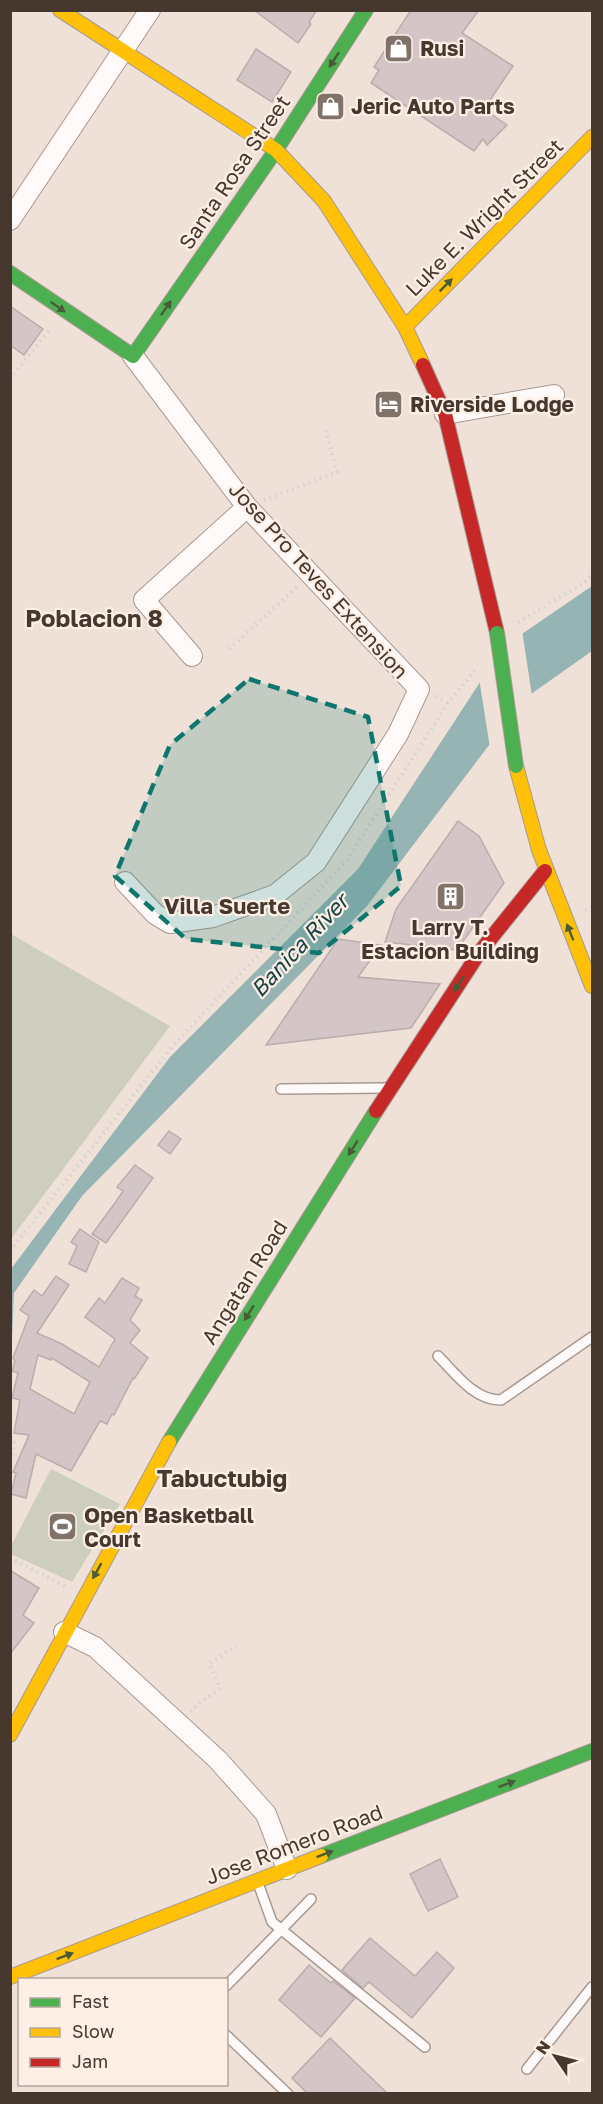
<svg xmlns="http://www.w3.org/2000/svg" width="603" height="2104" viewBox="0 0 603 2104" font-family="'Golos Text',sans-serif">
  <style>
    .green { fill: #cecebe }
    .water { fill: #97b4b4 }
    .pier { fill: #f0e1d8 }
    .building { fill: #d4c6c6; stroke: #bbadad; stroke-width: 1.5; fill-rule: evenodd }
    .lines { fill: none; stroke-linecap: round; stroke-linejoin: round }
    .lane-casing { stroke: #a79a92; stroke-width: 12 }
    .street-casing { stroke: #a79a92; stroke-width: 22 }
    .fast-casing { stroke: #a79a92; stroke-width: 16 }
    .slow-casing { stroke: #a79a92; stroke-width: 16 }
    .jam-casing { stroke: #a79a92; stroke-width: 16 }
    .path { stroke: #d6d2d0; stroke-width: 4; stroke-dasharray: 1.5 4.5; stroke-linecap: butt }
    .lane { stroke: #fdfaf9; stroke-width: 9 }
    .street { stroke: #fdfaf9; stroke-width: 20 }
    .fast { stroke: #4caf50; stroke-width: 14 }
    .slow { stroke: #ffc107; stroke-width: 14 }
    .jam { stroke: #c62828; stroke-width: 14 }
    .fast-bridge-casing { stroke: #a79a92; stroke-width: 16; stroke-linecap: butt }
    .fast-bridge { stroke: #4caf50; stroke-width: 14 }
    .oneway { fill: #485c39 }
    .marked { fill: #0f766e; fill-opacity: 0.2; stroke: #0f766e; stroke-width: 4.5; stroke-dasharray: 12 8; stroke-linejoin: round }
    .labels { text-anchor: middle; dominant-baseline: central; stroke-width: 4.5; stroke-linejoin: round; paint-order: stroke }
    .poi-label { font-size: 21px; font-weight: bold; fill: #46382f; stroke: #feefe6; text-anchor: start }
    .street-label { font-size: 21px; fill: #46382f; stroke: #feefe6 }
    .neighbourhood-label { font-size: 22px; font-weight: bold; fill: #46382f; stroke: #feefe6 }
    .water-label { font-size: 22px; font-style: italic; fill: #164346; stroke: #feefe6 }
    .quarter-label { font-size: 24px; font-weight: bold; fill: #46382f; stroke: #feefe6 }
  </style>
  <rect width="100%" height="100%" fill="#f0e1d8"/>
  <g class="green">
    <polygon points="11,934 170,1026 11,1239"/>
    <polygon points="51,1469 120,1504 72,1582 11,1554 11,1546"/>
  </g>
  <polygon class="water" points="592,586 592,651 524,699 367,906 82,1196 14,1293 11,1362 11,1269 170,1057 358,869 503,647"/>
  <polygon class="pier" points="522,630 532,696 526,701 490,748 479,678 501,645"/>
  <g class="building">
    <polygon points="254,10 317,10 309,22 311,24 298,43"/>
    <polygon points="411,10 479,10 462,33 513,66 484,109 507,125 487,145 483,139 474,151 371,83 379,70 374,67"/>
    <polygon points="256,49 291,72 272,102 237,80"/>
    <polygon points="10,306 43,329 24,355 10,345"/>
    <polygon points="458,821 479,836 504,883 457,950 385,942 396,909"/>
    <polygon points="338,939 381,945 358,977 440,984 411,1028 266,1045"/>
    <polygon points="169,1131 181,1139 170,1154 158,1145"/>
    <polygon points="135,1165 153,1178 106,1243 92,1234 115,1203 123,1191 117,1187"/>
    <polygon points="80,1229 99,1242 86,1272 69,1264 77,1246 71,1242"/>
    <path d="M 56,1276 L 69,1285 L 37,1333 L 62,1344 L 99,1367 L 115,1339 L 85,1317 L 99,1298 L 105,1303 L 122,1278 L 139,1288 L 135,1296 L 142,1300 L 130,1320 L 140,1330 L 130,1343 L 148,1358 L 134,1379 L 133,1378 L 114,1415 L 112,1414 L 107,1424 L 100,1421 L 71,1471 L 36,1454 L 26,1498 L 11,1494 L 16,1473 L 13,1472 L 29,1435 L 14,1433 L 20,1400 L 12,1398 L 18,1373 L 12,1371 L 15,1361 L 13,1358 L 29,1316 L 20,1310 L 34,1290 L 42,1296 ZM 38,1355 L 51,1360 L 52,1358 L 90,1382 L 74,1414 L 30,1389 Z"/>
    <polygon points="11,1571 39,1588 23,1615 34,1623 10,1654"/>
    <polygon points="440,1859 458,1897 428,1911 410,1874"/>
    <polygon points="370,1938 415,1976 437,1952 454,1968 412,2018 369,1982 363,1988 342,1970"/>
    <polygon points="309,1965 331,1983 333,1981 355,1998 321,2037 279,2000"/>
    <polygon points="330,2038 388,2094 308,2094 292,2078"/>
  </g>
  <g class="lines">
    <defs>
      <g id="lane">
        <polyline points="281,1089 385,1088"/>
        <path d="M 438,1356 C 456,1374 474,1400 501,1400 L 592,1337"/>
        <polyline points="258,1883 272,1922 425,2047"/>
        <polyline points="226,1986 311,1899"/>
        <polyline points="226,2035 288,2094"/>
        <polyline points="527,2069 592,1987"/>
      </g>
      <g id="street">
        <polyline points="10,220 150,10"/>
        <polyline points="445,414 554,395"/>
        <polyline points="192,656 144,600 247,507"/>
        <polyline points="125,882 155,914 170,923 213,917 275,895 316,862 398,734 419,689 247,507 133,356"/>
        <polyline points="64,1632 95,1647 218,1760 266,1814 287,1869"/>
      </g>
      <g id="fast">
        <polyline points="10,273 133,356 276,150 366,10"/>
        <polyline points="169,1442 376,1111"/>
        <polyline points="321,1856 592,1751"/>
      </g>
      <g id="slow">
        <polyline points="60,10 276,150 324,201 405,327 423,365"/>
        <polyline points="405,327 592,137"/>
        <polyline points="516,766 539,850 592,986"/>
        <polyline points="10,1735 169,1442"/>
        <polyline points="10,1977 321,1856"/>
      </g>
      <g id="jam">
        <polyline points="423,365 445,414 497,633"/>
        <polyline points="376,1111 479,953 545,871"/>
      </g>
    </defs>
    <use href="#lane" class="lane-casing"/>
    <use href="#street" class="street-casing"/>
    <use href="#fast" class="fast-casing"/>
    <use href="#slow" class="slow-casing"/>
    <use href="#jam" class="jam-casing"/>
    <g class="path">
      <polyline points="10,379 51,328"/>
      <polyline points="264,500 337,472 325,427"/>
      <polyline points="518,622 585,582 592,574"/>
      <polyline points="229,649 297,587"/>
      <polyline points="436,696 448,703"/>
      <polyline points="585,910 592,907"/>
      <polyline points="10,1251 172,1047 347,860 448,703 477,668"/>
      <polyline points="10,1438 14,1440 10,1469"/>
      <polyline points="10,1558 67,1587"/>
      <polyline points="190,1711 220,1688 209,1664 236,1646"/>
    </g>
    <use href="#lane" class="lane"/>
    <use href="#street" class="street"/>
    <use href="#fast" class="fast"/>
    <use href="#slow" class="slow"/>
    <use href="#jam" class="jam"/>
    <defs>
      <polyline id="fast-bridge" points="497,633 516,766"/>
    </defs>
    <use href="#fast-bridge" class="fast-bridge-casing"/>
    <use href="#fast-bridge" class="fast-bridge"/>
  </g>
  <defs><path id="oneway-solid" d="M-6-.8H1V-3.2L6.5 0L1 3.2V.8H-6Z" transform="scale(1.5)"/></defs>
  <g class="oneway">
    <use href="#oneway-solid" transform="translate(334 60) rotate(123)"/>
    <use href="#oneway-solid" transform="translate(446 285) rotate(-45)"/>
    <use href="#oneway-solid" transform="translate(58 307) rotate(35)"/>
    <use href="#oneway-solid" transform="translate(166 308) rotate(-55)"/>
    <use href="#oneway-solid" transform="translate(570 932) rotate(-112)"/>
    <use href="#oneway-solid" transform="translate(459 984) rotate(123)"/>
    <use href="#oneway-solid" transform="translate(353 1148) rotate(122)"/>
    <use href="#oneway-solid" transform="translate(249 1313) rotate(122)"/>
    <use href="#oneway-solid" transform="translate(97 1571) rotate(119)"/>
    <use href="#oneway-solid" transform="translate(507 1784) rotate(-21)"/>
    <use href="#oneway-solid" transform="translate(325 1854) rotate(-21)"/>
    <use href="#oneway-solid" transform="translate(65 1956) rotate(-21)"/>
  </g>
  <path class="marked" d="M 249,679 L 368,717 L 401,886 L 319,953 L 186,939 L 115,876 L 170,745 Z"/>
  <defs>
    <symbol id="shop-square" viewBox="-11 -11 22 22"><rect x="-9" y="-9" width="18" height="18" rx="4" fill="#82736a" stroke="#feefe6"/><path d="M-5-2.5h2.3a2.7 3.5 0 0 1 5.4 0H5L5.5 6h-11ZM-1.5-2.5h3a1.5 2.3 0 0 0-3 0Z" fill="#fff"/></symbol>
    <symbol id="hotel-square" viewBox="-11 -11 22 22"><rect x="-9" y="-9" width="18" height="18" rx="4" fill="#82736a" stroke="#feefe6"/><path d="M-6-4.5h1.5V1H6V5H4.5V3h-9V5H-6ZM-4 0a1.8 1.8 0 1 1 3.6 0ZM.5 0V-2.5h3Q6-2.5 6 0Z" fill="#fff"/></symbol>
    <symbol id="building-square" viewBox="-11 -11 22 22"><rect x="-9" y="-9" width="18" height="18" rx="4" fill="#82736a" stroke="#feefe6"/><path d="M-4-6H4V6H1V3H-1V6H-4ZM-2.5-4.3h1.7v1.8h-1.7ZM.8-4.3h1.7v1.8H.8ZM-2.5-1h1.7V.8h-1.7ZM.8-1h1.7V.8H.8Z" fill="#fff"/></symbol>
    <symbol id="stadium-square" viewBox="-11 -11 22 22"><rect x="-9" y="-9" width="18" height="18" rx="4" fill="#82736a" stroke="#feefe6"/><path d="M0-5a6.5 5 0 1 0 0 10a6.5 5 0 1 0 0-10ZM-3.5-1.8h7v3.6h-7Z" fill="#fff"/></symbol>
  </defs>
  <g fill-rule="evenodd">
    <use href="#shop-square" x="382" y="32" width="33" height="33"/>
    <use href="#shop-square" x="314" y="90" width="33" height="33"/>
    <use href="#hotel-square" x="372" y="388" width="33" height="33"/>
    <use href="#building-square" x="434" y="880" width="33" height="33"/>
    <use href="#stadium-square" x="46" y="1510" width="33" height="33"/>
  </g>
  <g class="labels">
    <g class="poi-label">
      <text x="420" y="48">Rusi</text>
      <text x="351" y="106">Jeric Auto Parts</text>
      <text x="410" y="404">Riverside Lodge</text>
      <text x="450" y="927" text-anchor="middle">Larry T.<tspan x="450" dy="24">Estacion Building</tspan></text>
      <text x="84" y="1515">Open Basketball<tspan x="84" dy="24">Court</tspan></text>
    </g>
    <g class="street-label">
      <text transform="translate(234 172) rotate(-56)">Santa Rosa Street</text>
      <text transform="translate(484 217) rotate(-45)">Luke E. Wright Street</text>
      <text transform="translate(319 580) rotate(48)">Jose Pro Teves Extension</text>
      <text transform="translate(244 1282) rotate(-58)">Angatan Road</text>
      <text transform="translate(294 1844) rotate(-21)">Jose Romero Road</text>
    </g>
    <g class="neighbourhood-label">
      <text x="227" y="905">Villa Suerte</text>
    </g>
    <g class="water-label">
      <text transform="translate(299 945) rotate(-47)">Banica River</text>
    </g>
    <g class="quarter-label">
      <text x="94" y="617">Poblacion 8</text>
      <text x="222" y="1477">Tabuctubig</text>
    </g>
  </g>
  <rect width="603" height="2104" fill="none" stroke="#46382f" stroke-width="24"/>
  <rect x="18" y="1978" width="210" height="108" fill="#feefe6" stroke="#b4a69d" stroke-width="1.5"/>
  <rect x="30" y="1998" width="30" height="9" fill="#4caf50" stroke="#b4a69d" stroke-width="1.5"/>
  <text x="72" y="2008" font-size="18" fill="#46382f">Fast</text>
  <rect x="30" y="2028" width="30" height="9" fill="#ffc107" stroke="#b4a69d" stroke-width="1.5"/>
  <text x="72" y="2038" font-size="18" fill="#46382f">Slow</text>
  <rect x="30" y="2058" width="30" height="9" fill="#c62828" stroke="#b4a69d" stroke-width="1.5"/>
  <text x="72" y="2068" font-size="18" fill="#46382f">Jam</text>
  <g transform="translate(555 2056) rotate(305)" stroke="#feefe6" stroke-width="4.5" paint-order="stroke">
  <path d="M0-4.5L10 22L0 15L-10 22Z" fill="#46382f"/>
  <text y="-9" font-size="16" font-weight="bold" text-anchor="middle" fill="#46382f">N</text>
  </g>
</svg>
